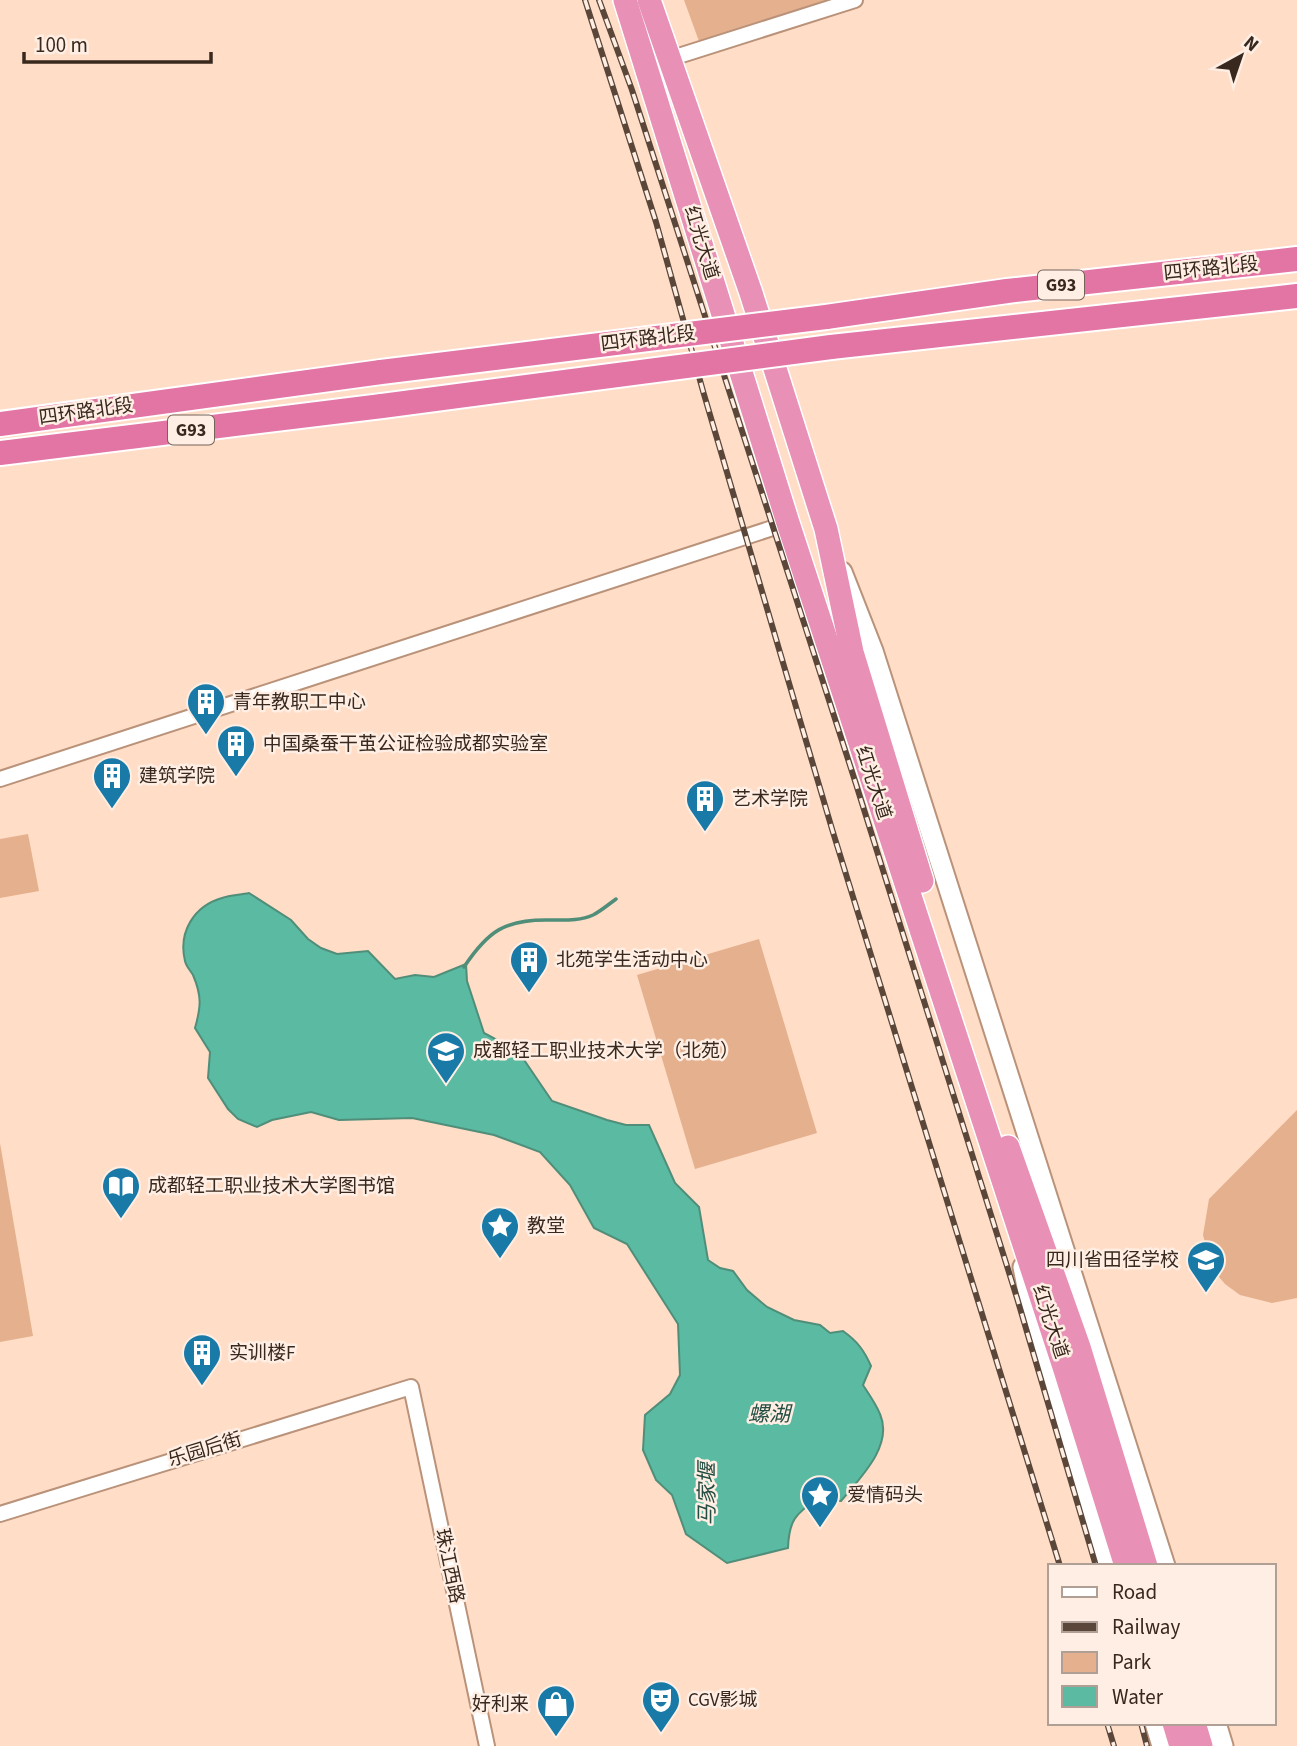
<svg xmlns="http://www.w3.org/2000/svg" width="1297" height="1746" viewBox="0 0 1297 1746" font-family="'Source Sans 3','Noto Sans SC',sans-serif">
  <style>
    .green { fill: #e5b08d }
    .water { fill: #5abaa2; stroke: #508e7a; stroke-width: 2 }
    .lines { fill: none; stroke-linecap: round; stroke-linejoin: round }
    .stream { stroke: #508e7a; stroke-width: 3.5 }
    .minor-casing { stroke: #b99279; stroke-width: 18 }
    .secondary-casing { stroke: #b99279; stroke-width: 23 }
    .trunk-casing { stroke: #fff; stroke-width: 26 }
    .motorway-casing { stroke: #fff; stroke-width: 28 }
    .minor { stroke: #fff; stroke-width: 14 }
    .secondary { stroke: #fff; stroke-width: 19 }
    .trunk { stroke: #e890b6; stroke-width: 23 }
    .motorway { stroke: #e375a4; stroke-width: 24 }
    .rail-casing { stroke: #5a473a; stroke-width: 6 }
    .rail { stroke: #ffeee3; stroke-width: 3.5; stroke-dasharray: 10; stroke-linecap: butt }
    .motorway-bridge-casing { stroke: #fff; stroke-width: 28; stroke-linecap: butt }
    .motorway-bridge { stroke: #e375a4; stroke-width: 24 }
    .labels { text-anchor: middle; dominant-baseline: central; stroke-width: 5; stroke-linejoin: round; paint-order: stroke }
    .shield { fill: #ffeee3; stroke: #746358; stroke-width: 2 }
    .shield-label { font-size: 18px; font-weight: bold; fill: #38281d }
    .street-label { font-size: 19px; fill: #38281d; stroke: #ffeee3 }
    .poi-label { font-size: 19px; fill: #38281d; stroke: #ffeee3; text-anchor: start }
    .water-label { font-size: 21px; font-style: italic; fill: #234d43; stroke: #ffeee3 }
  </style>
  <rect width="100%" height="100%" fill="#ffddc7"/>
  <g class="green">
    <polygon points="684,0 838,0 700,44"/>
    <polygon points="28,834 39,891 0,898 0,839"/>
    <polygon points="759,939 817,1133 695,1169 637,975"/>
    <polygon points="1297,1110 1297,1298 1272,1303 1240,1295 1225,1284 1213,1270 1203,1235 1209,1199"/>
    <polygon points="0,1143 33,1336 0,1342"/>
  </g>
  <path class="water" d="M 249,893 L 291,920 L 308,939 L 321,948 L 337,954 L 368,951 L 395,979 L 415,975 L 434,977 L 466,964 L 467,981 L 484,1033 L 518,1051 L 552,1101 L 607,1120 L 626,1125 L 649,1125 L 675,1183 L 699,1207 L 708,1260 L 720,1268 L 733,1271 L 747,1290 L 767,1307 L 794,1320 L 820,1325 L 830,1333 L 843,1331 C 857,1341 864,1350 871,1366 L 863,1385 C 869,1394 876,1404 880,1414 C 894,1446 859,1479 841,1501 L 817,1499 C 795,1514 789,1521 788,1548 L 727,1563 L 686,1534 L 672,1495 L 656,1480 L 643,1450 L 645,1415 L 670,1394 L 680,1375 L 678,1324 L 627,1244 L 594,1228 L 570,1185 L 540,1152 L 494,1135 L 412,1118 L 339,1120 L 311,1112 L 272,1120 L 257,1127 L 238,1119 L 228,1109 L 208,1078 L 210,1052 L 195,1028 C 201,1007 202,996 193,975 C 190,970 186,966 185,961 C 178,932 194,906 222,898 C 230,895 240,895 249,893 Z"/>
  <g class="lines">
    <path class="stream" d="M 464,967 C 488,931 505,919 550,920 C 565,920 580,921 593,915 C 601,911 609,904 616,899"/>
    <defs>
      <g id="minor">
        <polyline points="669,59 855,0"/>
        <polyline points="0,779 788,523"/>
        <polyline points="0,1514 411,1387 487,1746"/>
      </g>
      <g id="secondary">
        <polyline points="842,572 873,651 1165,1566"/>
        <polyline points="1023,1267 1035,1327 1108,1566"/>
        <polyline points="1155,1723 1162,1746"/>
        <polyline points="1216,1723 1223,1746"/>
      </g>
      <g id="trunk">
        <polyline points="625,0 788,523 1065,1370 1126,1566"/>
        <polyline points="649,0 751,293 826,529 852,652 922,881"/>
        <polyline points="1008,1147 1079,1347 1146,1566"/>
        <polyline points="1174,1723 1181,1746"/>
        <polyline points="1194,1723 1201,1746"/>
      </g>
      <g id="motorway">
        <polyline points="826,317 1007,291 1297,259"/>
        <polyline points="831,347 1297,296"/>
        <polyline points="0,424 381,372"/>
        <polyline points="0,453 382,406"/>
      </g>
    </defs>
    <use href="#minor" class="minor-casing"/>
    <use href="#secondary" class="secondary-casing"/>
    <use href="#trunk" class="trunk-casing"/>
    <use href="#motorway" class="motorway-casing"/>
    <use href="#minor" class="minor"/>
    <use href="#secondary" class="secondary"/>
    <use href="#trunk" class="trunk"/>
    <use href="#motorway" class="motorway"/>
    <defs>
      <g id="rail">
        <polyline points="585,0 656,222 703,391 832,829 1060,1566"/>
        <polyline points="599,0 632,90 856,784 1017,1298 1096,1566"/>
        <polyline points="1107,1723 1114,1746"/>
        <polyline points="1141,1723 1147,1746"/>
      </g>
    </defs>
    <use href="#rail" class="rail-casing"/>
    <use href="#rail" class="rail"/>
    <defs>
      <g id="motorway-bridge">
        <polyline points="381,372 826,317"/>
        <polyline points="382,406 831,347"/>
      </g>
    </defs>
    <use href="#motorway-bridge" class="motorway-bridge-casing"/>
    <use href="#motorway-bridge" class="motorway-bridge"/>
  </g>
  <defs>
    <symbol id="building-pin" viewBox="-11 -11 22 30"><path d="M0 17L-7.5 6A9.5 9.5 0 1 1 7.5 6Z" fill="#197aa7" stroke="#ffeee3"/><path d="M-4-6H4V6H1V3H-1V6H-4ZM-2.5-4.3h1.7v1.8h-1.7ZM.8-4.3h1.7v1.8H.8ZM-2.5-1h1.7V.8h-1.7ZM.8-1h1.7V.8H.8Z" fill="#fff"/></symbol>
    <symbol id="university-pin" viewBox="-11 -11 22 30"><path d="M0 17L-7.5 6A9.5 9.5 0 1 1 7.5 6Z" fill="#197aa7" stroke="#ffeee3"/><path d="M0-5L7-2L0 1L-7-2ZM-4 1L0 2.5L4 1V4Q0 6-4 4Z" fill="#fff"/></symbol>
    <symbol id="library-pin" viewBox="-11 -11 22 30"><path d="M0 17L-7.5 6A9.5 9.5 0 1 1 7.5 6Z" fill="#197aa7" stroke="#ffeee3"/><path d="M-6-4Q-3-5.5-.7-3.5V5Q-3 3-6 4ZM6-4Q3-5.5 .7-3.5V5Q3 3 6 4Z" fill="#fff"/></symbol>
    <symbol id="sight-pin" viewBox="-11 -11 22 30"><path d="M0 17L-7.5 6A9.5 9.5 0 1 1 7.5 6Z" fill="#197aa7" stroke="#ffeee3"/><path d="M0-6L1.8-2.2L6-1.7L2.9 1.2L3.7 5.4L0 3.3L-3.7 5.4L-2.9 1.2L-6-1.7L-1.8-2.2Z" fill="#fff"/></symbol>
    <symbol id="school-pin" viewBox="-11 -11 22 30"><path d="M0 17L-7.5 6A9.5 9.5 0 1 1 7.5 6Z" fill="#197aa7" stroke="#ffeee3"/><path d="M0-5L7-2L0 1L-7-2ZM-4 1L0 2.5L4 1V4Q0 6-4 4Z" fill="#fff"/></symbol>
    <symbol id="theatre-pin" viewBox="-11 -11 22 30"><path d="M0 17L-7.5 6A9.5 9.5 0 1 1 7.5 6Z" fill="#197aa7" stroke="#ffeee3"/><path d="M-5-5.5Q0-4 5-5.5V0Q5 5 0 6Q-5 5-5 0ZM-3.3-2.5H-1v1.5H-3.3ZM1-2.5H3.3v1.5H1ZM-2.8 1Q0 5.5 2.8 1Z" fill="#fff"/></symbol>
    <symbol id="shop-pin" viewBox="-11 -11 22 30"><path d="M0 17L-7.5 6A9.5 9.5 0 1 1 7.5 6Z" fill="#197aa7" stroke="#ffeee3"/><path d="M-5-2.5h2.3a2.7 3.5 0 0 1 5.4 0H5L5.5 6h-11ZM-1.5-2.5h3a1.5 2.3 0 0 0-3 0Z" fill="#fff"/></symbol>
  </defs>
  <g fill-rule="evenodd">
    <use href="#building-pin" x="184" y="680" width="44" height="60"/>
    <use href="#building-pin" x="214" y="722" width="44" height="60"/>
    <use href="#building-pin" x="90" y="754" width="44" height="60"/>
    <use href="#building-pin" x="683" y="777" width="44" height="60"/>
    <use href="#building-pin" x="507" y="938" width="44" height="60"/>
    <use href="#university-pin" x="424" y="1029" width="44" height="60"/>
    <use href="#library-pin" x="99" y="1164" width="44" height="60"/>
    <use href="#sight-pin" x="478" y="1204" width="44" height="60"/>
    <use href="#school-pin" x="1184" y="1238" width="44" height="60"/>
    <use href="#building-pin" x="180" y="1331" width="44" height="60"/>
    <use href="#sight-pin" x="798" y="1473" width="44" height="60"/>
    <use href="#theatre-pin" x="639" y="1678" width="44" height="60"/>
    <use href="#shop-pin" x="534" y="1682" width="44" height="60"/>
  </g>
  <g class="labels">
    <g class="shield">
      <rect x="1038" y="270.5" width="46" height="29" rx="5"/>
      <rect x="168" y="415.5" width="46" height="29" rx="5"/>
    </g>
    <g class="shield-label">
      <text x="1061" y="285">G93</text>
      <text x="191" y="430">G93</text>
    </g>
    <g class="street-label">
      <text transform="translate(701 243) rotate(73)">红光大道</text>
      <text transform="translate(1211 269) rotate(-6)">四环路北段</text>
      <text transform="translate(648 339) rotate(-7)">四环路北段</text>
      <text transform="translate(86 412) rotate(-8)">四环路北段</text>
      <text transform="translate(873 783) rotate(72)">红光大道</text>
      <text transform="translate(1050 1322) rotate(72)">红光大道</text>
      <text transform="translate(205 1450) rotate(-17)">乐园后街</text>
      <text transform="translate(449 1566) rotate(78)">珠江西路</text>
    </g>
    <g class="poi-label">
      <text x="233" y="702">青年教职工中心</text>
      <text x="263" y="744">中国桑蚕干茧公证检验成都实验室</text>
      <text x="139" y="776">建筑学院</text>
      <text x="732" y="799">艺术学院</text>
      <text x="556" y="960">北苑学生活动中心</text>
      <text x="473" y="1051">成都轻工职业技术大学（北苑）</text>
      <text x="148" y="1186">成都轻工职业技术大学图书馆</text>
      <text x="527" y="1226">教堂</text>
      <text x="1179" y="1260" text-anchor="end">四川省田径学校</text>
      <text x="229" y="1353">实训楼F</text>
      <text x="847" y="1495">爱情码头</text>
      <text x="688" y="1700">CGV影城</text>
      <text x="529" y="1704" text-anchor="end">好利来</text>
    </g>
    <g class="water-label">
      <text x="769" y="1414">螺湖</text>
      <text transform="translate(707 1494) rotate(-90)">马家堰</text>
    </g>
  </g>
  <rect x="1048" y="1564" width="228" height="161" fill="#ffeee3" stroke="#af9f94" stroke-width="2"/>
  <rect x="1062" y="1587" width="35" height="10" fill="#ffffff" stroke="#af9f94" stroke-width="2"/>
  <text x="1112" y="1599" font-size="21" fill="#38281d">Road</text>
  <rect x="1062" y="1622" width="35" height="10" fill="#5a473a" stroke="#af9f94" stroke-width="2"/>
  <text x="1112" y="1634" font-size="21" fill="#38281d">Railway</text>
  <rect x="1062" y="1652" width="35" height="21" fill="#e5b08d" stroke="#af9f94" stroke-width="2"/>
  <text x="1112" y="1669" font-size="21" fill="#38281d">Park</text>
  <rect x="1062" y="1686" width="35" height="21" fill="#5abaa2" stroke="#af9f94" stroke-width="2"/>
  <text x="1112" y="1704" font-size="21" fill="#38281d">Water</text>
  <g transform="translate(1241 56) rotate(40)" stroke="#ffeee3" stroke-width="5" paint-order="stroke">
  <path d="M0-5L12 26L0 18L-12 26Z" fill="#38281d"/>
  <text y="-10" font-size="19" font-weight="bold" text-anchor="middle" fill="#38281d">N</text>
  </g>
  <path d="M24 52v10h187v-10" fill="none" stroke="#38281d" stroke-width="3.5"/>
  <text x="35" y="52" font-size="21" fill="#38281d" stroke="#ffeee3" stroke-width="5" paint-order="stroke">100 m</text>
</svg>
